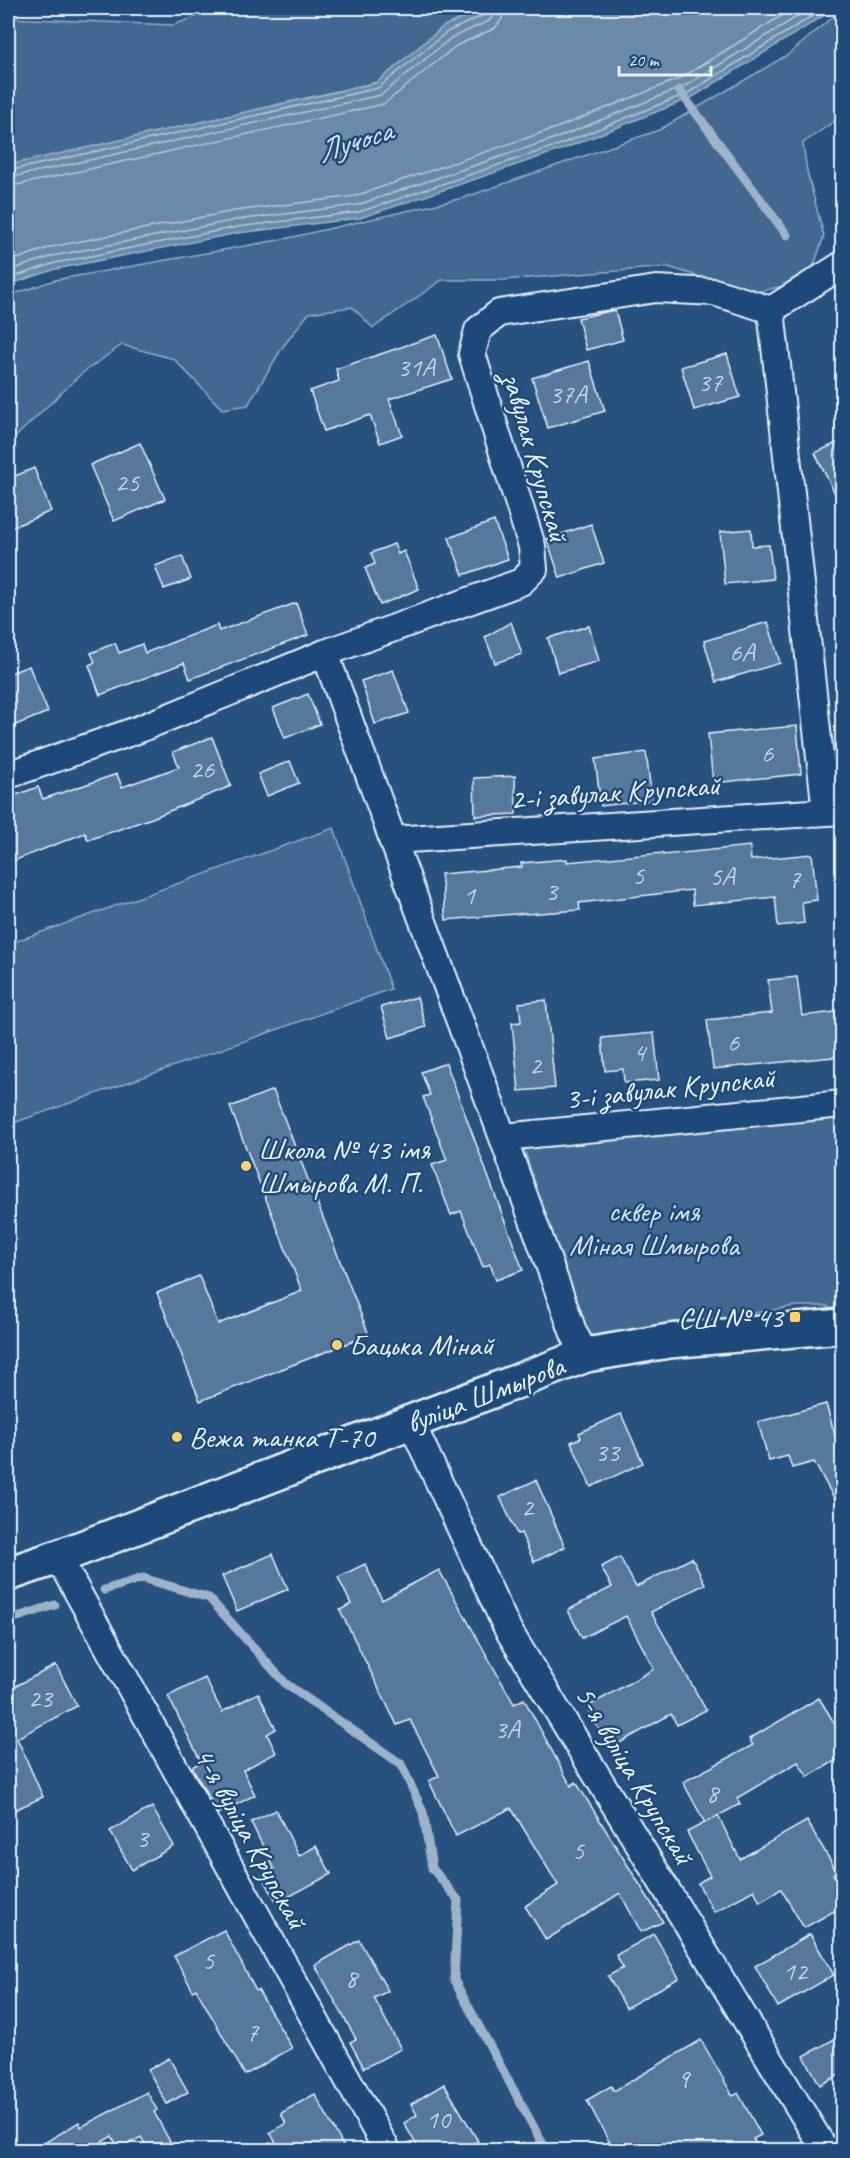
<svg xmlns="http://www.w3.org/2000/svg" width="850" height="2158" viewBox="0 0 850 2158" font-family="Caveat,sans-serif">
  <style>
    .green { fill: #436891; stroke: #96acc4; stroke-width: 1.5 }
    .water { fill: #6b8aaa; stroke: #9db3c9; stroke-width: 1.5 }
    .lines { fill: none; stroke-linecap: round; stroke-linejoin: round }
    .shore { stroke: #b6c8d9; stroke-width: 1.5 }
    .stream { stroke: #9db3c9; stroke-width: 9 }
    .building { fill: #57789d; stroke: #e8f1f8; stroke-width: 1.5 }
    .street-casing { stroke: #e8f1f8; stroke-width: 30 }
    .secondary-casing { stroke: #e8f1f8; stroke-width: 38 }
    .street { stroke: #1f4a7a; stroke-width: 26 }
    .secondary { stroke: #1f4a7a; stroke-width: 33 }
    .poi-dot { fill: #ffd166; stroke: #1f4a7a; stroke-width: 2 }
    .labels { text-anchor: middle; dominant-baseline: central; stroke-width: 5; stroke-linejoin: round; paint-order: stroke }
    .number-label { font-size: 27px; fill: #c4d3e1 }
    .street-label { font-size: 30px; fill: #e8f1f8; stroke: #1f4a7a }
    .poi-label { font-size: 30px; fill: #e8f1f8; stroke: #1f4a7a; text-anchor: start }
    .park-label { font-size: 30px; fill: #d8e3ee; stroke: #1f4a7a }
    .water-label { font-size: 32px; font-style: italic; fill: #d5e2ec; stroke: #1f4a7a }
  </style>
  <rect width="100%" height="100%" fill="#27517f"/>
  <filter id="ink" filterUnits="userSpaceOnUse"><feTurbulence type="fractalNoise" baseFrequency=".0167" numOctaves="2"/><feDisplacementMap in="SourceGraphic" scale="12" xChannelSelector="R" yChannelSelector="G"/><feConvolveMatrix kernelMatrix="1 2 1 2 8 2 1 2 1" color-interpolation-filters="sRGB"/></filter>
  <g filter="url(#ink)">
    <g class="green">
      <polygon points="221,8 488,8 377,82 8,166 8,18 173,25"/>
      <polygon points="842,9 842,116 803,143 807,171 824,236 809,280 753,293 668,267 503,280 442,280 373,328 352,307 309,313 282,348 248,405 222,409 174,359 122,345 81,374 8,444 8,296 55,280 284,239 463,198 659,130 789,54"/>
      <polygon points="334,828 391,989 8,1125 8,944"/>
      <polygon points="842,1111 842,1314 830,1313 828,1306 797,1306 583,1341 522,1142"/>
    </g>
    <polygon class="water" points="487,8 836,8 691,98 563,149 458,185 360,218 238,233 56,269 8,285 8,165 376,83 444,26"/>
    <g class="lines">
      <g class="shore">
        <polyline points="8,171 378,88 447,32 484,15 488,8"/>
        <polyline points="8,178 381,95 451,38 489,21 494,15 495,8"/>
        <polyline points="8,187 384,104 456,46 495,28 502,19 504,8"/>
        <polyline points="8,262 51,247 234,211 355,196 556,128 681,78 794,8"/>
        <polyline points="8,271 53,256 236,220 357,205 559,137 685,86 811,8"/>
        <polyline points="8,279 55,263 237,227 359,212 561,144 688,93 825,8"/>
      </g>
      <g class="stream">
        <polyline points="679,90 787,235"/>
        <polyline points="104,1590 143,1578 209,1598 286,1684 401,1764 423,1812 432,1868 458,1900 454,1980 546,2150"/>
        <polyline points="8,1620 55,1605"/>
      </g>
    </g>
    <g class="building">
      <polygon points="615,310 623,340 586,350 578,318"/>
      <polygon points="437,335 452,379 389,399 402,435 380,443 370,415 324,431 310,391 339,381 336,369"/>
      <polygon points="727,354 740,397 694,410 681,367"/>
      <polygon points="589,361 605,411 548,428 532,378"/>
      <polygon points="843,440 843,510 815,453"/>
      <polygon points="140,443 165,499 114,521 90,465"/>
      <polygon points="34,468 51,511 8,529 8,479"/>
      <polygon points="494,521 508,559 463,575 449,538"/>
      <polygon points="591,524 604,563 560,578 547,539"/>
      <polygon points="751,529 752,546 769,545 773,579 725,584 720,532"/>
      <polygon points="394,544 398,554 404,551 419,589 380,605 365,568 375,564 371,553"/>
      <polygon points="182,556 191,579 164,589 155,566"/>
      <polygon points="296,603 308,635 190,679 184,663 100,695 89,665 95,662 91,653 115,643 119,653 142,644 145,653 217,625 219,631"/>
      <polygon points="511,622 522,654 495,663 485,637"/>
      <polygon points="768,622 780,663 716,682 704,641"/>
      <polygon points="589,626 599,661 558,673 548,638"/>
      <polygon points="29,666 48,712 13,726 8,711 8,674"/>
      <polygon points="393,670 409,713 375,724 361,681"/>
      <polygon points="308,694 320,724 285,738 273,708"/>
      <polygon points="797,726 801,774 713,783 708,734"/>
      <polygon points="212,737 231,786 152,818 88,840 85,833 8,863 8,798 38,787 43,799 117,774 122,787 179,767 173,752"/>
      <polygon points="646,752 652,800 601,806 595,759"/>
      <polygon points="290,761 299,783 267,796 258,774"/>
      <polygon points="515,776 516,814 475,816 474,778"/>
      <polygon points="750,846 751,860 812,854 817,900 802,902 804,923 778,926 775,897 693,905 692,890 579,903 580,910 526,914 526,913 446,920 441,874 522,867 521,863 567,859 567,862 663,853 663,855"/>
      <polygon points="797,977 802,1016 843,1011 843,1056 713,1069 707,1020 772,1013 768,980"/>
      <polygon points="417,997 426,1027 390,1038 381,1007"/>
      <polygon points="546,1000 555,1088 519,1091 512,1023 521,1022 519,1003"/>
      <polygon points="654,1033 659,1080 624,1083 623,1069 605,1071 602,1038"/>
      <polygon points="446,1063 523,1270 496,1280 490,1264 483,1267 461,1211 451,1215 432,1165 447,1160 423,1097 430,1095 421,1072"/>
      <polygon points="273,1090 369,1335 200,1401 157,1293 199,1276 218,1324 302,1291 230,1107"/>
      <polygon points="826,1404 843,1463 843,1514 814,1462 792,1468 788,1456 769,1461 758,1422"/>
      <polygon points="621,1414 643,1463 591,1487 571,1442 581,1438 579,1433"/>
      <polygon points="536,1480 565,1547 534,1562 521,1533 517,1534 500,1497"/>
      <polygon points="273,1554 288,1589 237,1611 222,1576"/>
      <polygon points="620,1557 636,1587 692,1558 705,1584 651,1612 706,1710 677,1725 671,1714 609,1749 587,1707 654,1669 626,1616 582,1638 568,1610 612,1587 601,1567"/>
      <polygon points="365,1564 382,1600 439,1570 514,1704 524,1699 571,1786 576,1782 663,1922 641,1932 620,1893 546,1940 525,1906 558,1885 511,1808 456,1836 429,1781 439,1776 410,1720 397,1725 340,1610 351,1604 338,1577"/>
      <polygon points="56,1665 77,1706 17,1738 43,1797 8,1813 8,1690"/>
      <polygon points="205,1678 222,1712 258,1693 276,1729 267,1734 276,1753 243,1770 255,1795 218,1814 192,1767 201,1762 168,1696"/>
      <polygon points="819,1698 843,1737 843,1756 808,1777 798,1762 737,1798 740,1804 705,1823 683,1782 753,1745 749,1739"/>
      <polygon points="152,1807 174,1846 132,1870 110,1831"/>
      <polygon points="276,1810 299,1856 316,1846 331,1874 277,1903 262,1875 274,1869 251,1822"/>
      <polygon points="718,1816 740,1859 807,1821 837,1872 833,1874 843,1891 843,1906 804,1928 781,1889 760,1902 754,1890 714,1912 698,1883 710,1876 687,1832"/>
      <polygon points="224,1930 256,1991 258,1990 292,2048 245,2075 196,1989 193,1991 174,1956"/>
      <polygon points="654,1934 679,1978 626,2008 608,1976 623,1968 616,1955"/>
      <polygon points="810,1934 834,1975 778,2007 755,1966"/>
      <polygon points="359,1940 388,1991 374,1998 401,2049 364,2068 350,2042 356,2039 315,1965"/>
      <polygon points="843,2034 843,2073 820,2085 804,2056"/>
      <polygon points="701,2040 733,2096 738,2093 761,2135 753,2139 760,2151 614,2151 587,2100 611,2086 614,2091"/>
      <polygon points="169,2058 188,2092 167,2104 148,2070"/>
      <polygon points="444,2084 478,2141 461,2151 420,2151 404,2123 417,2115 411,2104"/>
      <polygon points="147,2092 157,2110 154,2112 175,2151 149,2151 141,2137 119,2149 112,2136 93,2147 95,2151 31,2151 79,2122 81,2127"/>
      <polygon points="315,2094 346,2151 280,2151 270,2132 286,2124 281,2113"/>
    </g>
    <g class="lines">
      <defs>
        <g id="street">
          <polyline points="771,310 826,812"/>
          <path d="M 325,653 C 406,880 493,1106 574,1334 L 586,1355"/>
          <polyline points="8,775 137,730 325,653 521,582 534,569 532,546 472,354 478,330 499,313 656,289 714,292 771,310 842,265"/>
          <polyline points="392,840 842,811"/>
          <polyline points="504,1137 842,1104"/>
          <polyline points="411,1422 507,1628 825,2150"/>
          <polyline points="58,1557 387,2150"/>
        </g>
        <polyline id="secondary" points="8,1574 58,1557 586,1355 669,1341 842,1326"/>
      </defs>
      <use href="#street" class="street-casing"/>
      <use href="#secondary" class="secondary-casing"/>
      <use href="#street" class="street"/>
      <use href="#secondary" class="secondary"/>
    </g>
  </g>
  <g class="poi-dot">
    <circle cx="246" cy="1166" r="6"/>
    <rect x="789" y="1311" width="12" height="12" rx="3"/>
    <circle cx="337" cy="1345" r="6"/>
    <circle cx="177" cy="1437" r="6"/>
  </g>
  <g class="labels">
    <g class="number-label">
      <text x="416" y="367">31А</text>
      <text x="710" y="382">37</text>
      <text x="568" y="394">37А</text>
      <text x="127" y="482">25</text>
      <text x="742" y="652">6А</text>
      <text x="767" y="753">6</text>
      <text x="202" y="769">26</text>
      <text x="638" y="875">5</text>
      <text x="722" y="876">5А</text>
      <text x="794" y="879">7</text>
      <text x="551" y="891">3</text>
      <text x="469" y="895">1</text>
      <text x="733" y="1042">6</text>
      <text x="639" y="1052">4</text>
      <text x="535" y="1065">2</text>
      <text x="607" y="1452">33</text>
      <text x="527" y="1507">2</text>
      <text x="40" y="1698">23</text>
      <text x="507" y="1729">3А</text>
      <text x="712" y="1793">8</text>
      <text x="142" y="1838">3</text>
      <text x="578" y="1850">5</text>
      <text x="208" y="1960">5</text>
      <text x="795" y="1971">12</text>
      <text x="351" y="1978">8</text>
      <text x="252" y="2032">7</text>
      <text x="683" y="2078">9</text>
      <text x="438" y="2119">10</text>
    </g>
    <g class="street-label">
      <text transform="translate(536 457) rotate(74)">завулак Крупскай</text>
      <text transform="translate(615 792) rotate(-4)">2-і завулак Крупскай</text>
      <text transform="translate(670 1088) rotate(-6)">3-і завулак Крупскай</text>
      <text transform="translate(485 1394) rotate(-21)">вуліца Шмырова</text>
      <text transform="translate(635 1775) rotate(59)">5-я вуліца Крупскай</text>
      <text transform="translate(251 1838) rotate(61)">4-я вуліца Крупскай</text>
    </g>
    <g class="poi-label">
      <text x="258" y="1149">Школа № 43 імя<tspan x="258" dy="34">Шмырова М. П.</tspan></text>
      <text x="783" y="1317" text-anchor="end">СШ № 43</text>
      <text x="349" y="1345">Бацька Мінай</text>
      <text x="189" y="1437">Вежа танка Т-70</text>
    </g>
    <g class="park-label">
      <text x="654" y="1211">сквер імя<tspan x="654" dy="34">Міная Шмырова</tspan></text>
    </g>
    <g class="water-label">
      <text transform="translate(354 141) rotate(-18)">Лучоса</text>
    </g>
  </g>
  <rect width="850" height="2158" fill="none" stroke="#1f4a7a" stroke-width="30"/>
  <rect x="15" y="15" width="820" height="2128" fill="none" stroke="#e8f1f8" stroke-width="2" filter="url(#ink)"/>
  <path d="M619 66v9h92v-9" fill="none" stroke="#e8f1f8" stroke-width="3"/>
  <text x="628" y="66" font-size="18" fill="#e8f1f8" stroke="#1f4a7a" stroke-width="4.5" paint-order="stroke">20 m</text>
</svg>
